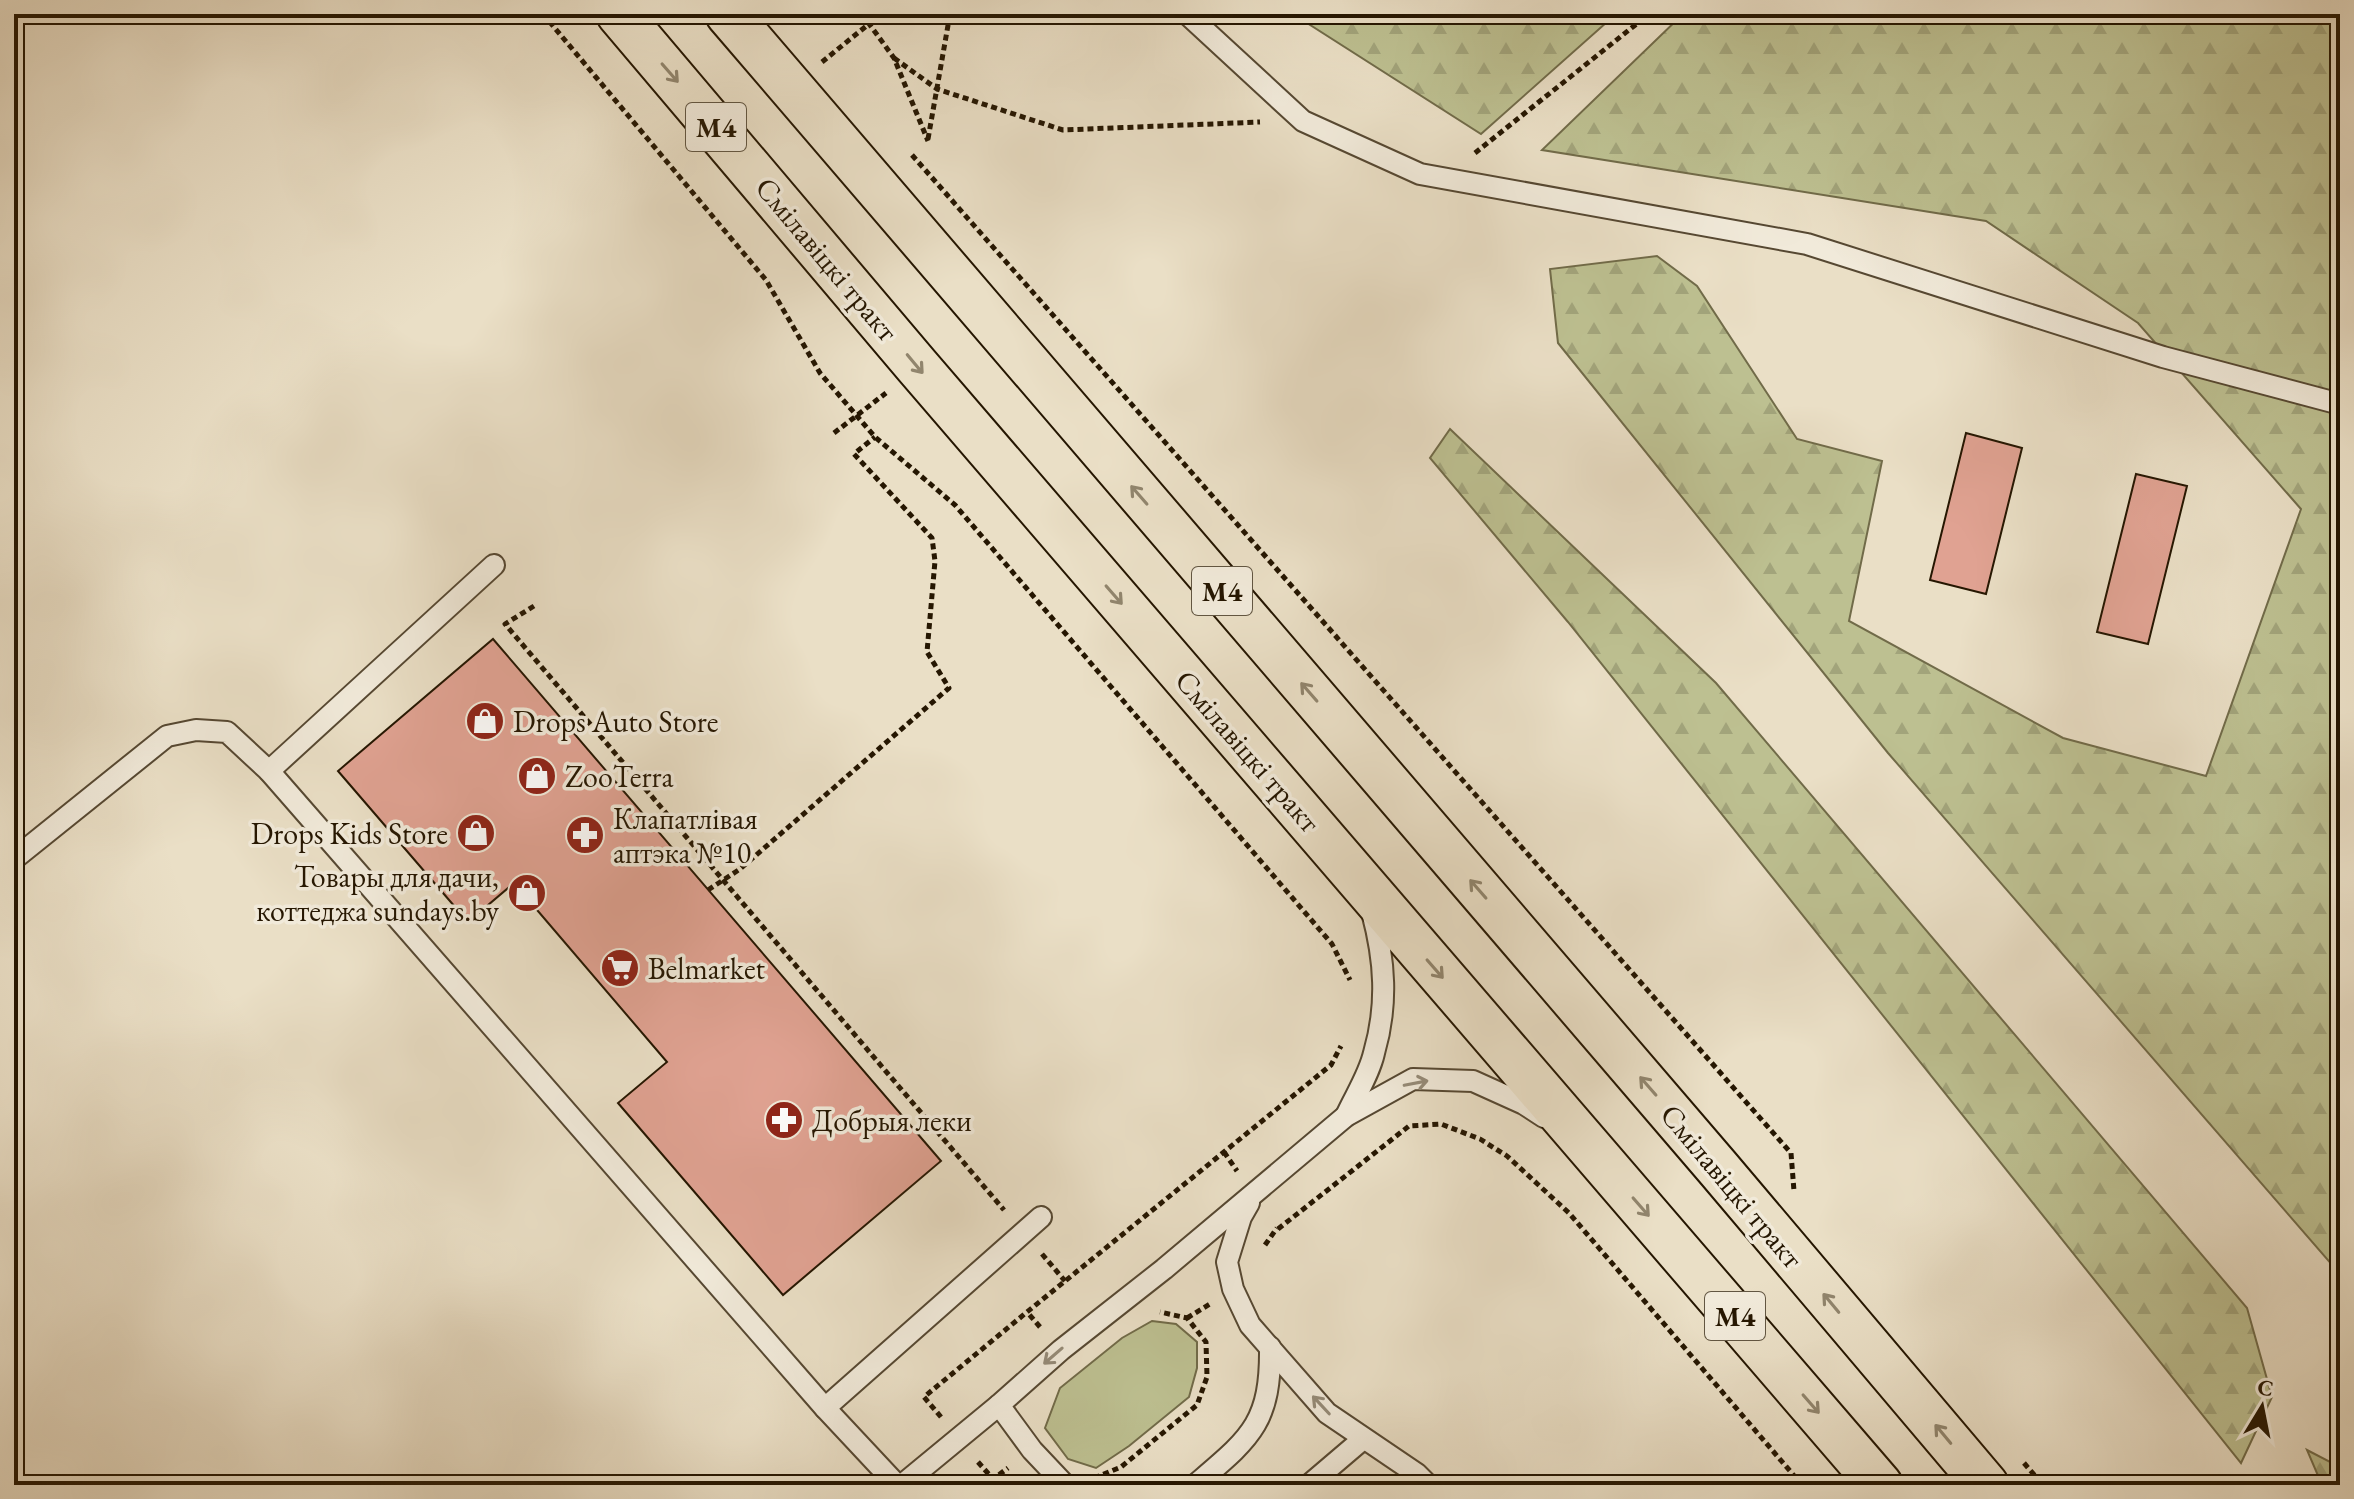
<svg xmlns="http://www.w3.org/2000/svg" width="2354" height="1499" viewBox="0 0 2354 1499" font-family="'EB Garamond',serif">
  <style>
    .grass { fill: #bdc091; stroke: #716b49; stroke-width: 2 }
    .forest { fill: url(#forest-firs); stroke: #716b49; stroke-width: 2 }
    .building { fill: #e0a292; stroke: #251601; stroke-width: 2 }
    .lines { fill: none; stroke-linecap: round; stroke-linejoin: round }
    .lane-casing { stroke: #564832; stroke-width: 24 }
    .highway-casing { stroke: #251601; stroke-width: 48 }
    .path { stroke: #251601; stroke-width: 5; stroke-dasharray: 6 4; stroke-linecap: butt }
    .lane { stroke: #f1eada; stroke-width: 20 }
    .highway { stroke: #eadfc6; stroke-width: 44 }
    .oneway { stroke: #91856d }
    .oneway2 { stroke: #958b78 }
    .labels { text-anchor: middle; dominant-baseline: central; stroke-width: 7; stroke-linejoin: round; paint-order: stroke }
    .shield { fill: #f1eada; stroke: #625642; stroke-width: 2 }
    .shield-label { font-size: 28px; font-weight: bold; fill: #251601 }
    .street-label { font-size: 30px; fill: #251601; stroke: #f1eada }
    .poi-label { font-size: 30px; fill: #251601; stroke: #f1eada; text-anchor: start }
  </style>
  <defs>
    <pattern id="forest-firs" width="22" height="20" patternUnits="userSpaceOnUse" patternTransform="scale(2)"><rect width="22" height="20" fill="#bdc091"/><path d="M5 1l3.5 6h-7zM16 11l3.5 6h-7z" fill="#a2a47b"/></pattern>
  </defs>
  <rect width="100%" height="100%" fill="#eadfc6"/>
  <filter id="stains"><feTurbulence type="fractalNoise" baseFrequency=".0025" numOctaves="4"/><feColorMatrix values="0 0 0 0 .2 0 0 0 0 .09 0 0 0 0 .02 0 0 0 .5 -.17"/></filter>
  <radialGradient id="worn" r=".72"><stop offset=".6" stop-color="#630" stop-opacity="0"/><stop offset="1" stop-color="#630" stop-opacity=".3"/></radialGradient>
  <polygon class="grass" points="1152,1321 1176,1324 1197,1342 1197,1368 1189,1397 1129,1446 1096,1468 1068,1459 1045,1428 1060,1388 1122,1338"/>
  <g class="forest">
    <polygon points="1293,14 1616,14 1481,134"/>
    <polygon points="1683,14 2340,14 2340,1274 1888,753 1558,343 1550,269 1657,256 1697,286 1797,439 1882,461 1849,621 2063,738 2206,776 2301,509 2138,323 1986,221 1542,150"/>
    <polygon points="1450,429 1716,683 2247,1308 2272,1397 2241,1463 1568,622 1430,458"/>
    <polygon points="2307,1450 2340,1467 2340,1485 2322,1485"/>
  </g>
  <g class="building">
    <polygon points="1966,433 2022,448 1986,594 1930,580"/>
    <polygon points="2136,474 2187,486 2148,644 2097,632"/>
    <polygon points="493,639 941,1161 783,1295 618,1103 667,1062 514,883 468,922 338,771"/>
  </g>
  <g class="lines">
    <defs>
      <g id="lane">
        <polyline points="1187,14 1303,121 1420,174 1807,244 2163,357 2340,404"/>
        <polyline points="494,565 269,771 825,1408 1041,1217"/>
        <polyline points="14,859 167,736 196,730 227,732 269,771"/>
        <path d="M 1346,1116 C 1355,1096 1369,1075 1374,1053 C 1388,1005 1385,960 1372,912"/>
        <polyline points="1249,1203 1241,1217 1227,1262 1233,1289 1250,1325 1327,1413 1417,1474 1428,1485"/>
        <polyline points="825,1408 897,1485"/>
        <polyline points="902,1485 999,1405"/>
        <polyline points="1065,1485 1032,1450 999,1405 1061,1350 1164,1269 1346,1116 1413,1079 1473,1081 1524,1104 1544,1117"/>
        <path d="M 1195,1485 C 1250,1438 1271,1424 1270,1347"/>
        <polyline points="1309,1485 1363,1439"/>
      </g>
      <g id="highway">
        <polyline points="619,14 917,366 1880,1485"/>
        <polyline points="728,14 1717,1167 1986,1485"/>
      </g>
    </defs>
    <use href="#lane" class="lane-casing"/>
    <use href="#highway" class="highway-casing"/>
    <g class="path">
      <polyline points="543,14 766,280 820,373 875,437 955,505 1332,944 1350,980"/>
      <polyline points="862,14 894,58 928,141"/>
      <polyline points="894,58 937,89 1063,130 1260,122"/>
      <polyline points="822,62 870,23"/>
      <polyline points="928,139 950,14"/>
      <polyline points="1475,153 1649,14"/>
      <polyline points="912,155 1791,1153 1794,1191"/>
      <polyline points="834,433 886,393"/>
      <polyline points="534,606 505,624 1004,1210"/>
      <polyline points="708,890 740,869 949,688 927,652 935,561 932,538 854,454 875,437"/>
      <polyline points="1224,1152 1237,1171"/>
      <polyline points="1278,1229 1409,1126 1441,1124 1480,1139 1507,1156 1569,1213 1802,1485"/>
      <polyline points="1265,1245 1277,1228"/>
      <polyline points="1042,1254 1065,1281"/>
      <polyline points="1187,1318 1210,1304"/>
      <polyline points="1040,1327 1027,1312 1331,1065 1341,1046"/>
      <polyline points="941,1417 924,1397 1027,1312"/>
      <polyline points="978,1462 993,1479 1008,1468"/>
      <polyline points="2024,1463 2043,1485"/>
      <polyline points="1094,1478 1121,1467 1197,1405 1207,1377 1206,1342 1187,1318 1160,1312"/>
    </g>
    <use href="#lane" class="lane"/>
    <use href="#highway" class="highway"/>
  </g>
  <defs><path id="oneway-shaft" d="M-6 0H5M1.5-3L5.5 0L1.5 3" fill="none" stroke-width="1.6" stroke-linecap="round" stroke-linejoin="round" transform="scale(2)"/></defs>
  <g class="oneway">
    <use href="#oneway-shaft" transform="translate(670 73) rotate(49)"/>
    <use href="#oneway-shaft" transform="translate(915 364) rotate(50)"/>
    <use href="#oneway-shaft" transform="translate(1139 495) rotate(-131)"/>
    <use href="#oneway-shaft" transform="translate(1114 595) rotate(49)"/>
    <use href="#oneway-shaft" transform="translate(1309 692) rotate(-131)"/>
    <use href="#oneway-shaft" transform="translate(1478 889) rotate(-131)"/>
    <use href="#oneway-shaft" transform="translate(1435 969) rotate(49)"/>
    <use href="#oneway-shaft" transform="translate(1648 1086) rotate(-131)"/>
    <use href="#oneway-shaft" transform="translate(1641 1207) rotate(49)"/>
    <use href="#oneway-shaft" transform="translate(1831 1303) rotate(-130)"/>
    <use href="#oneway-shaft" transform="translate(1811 1404) rotate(49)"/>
    <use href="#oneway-shaft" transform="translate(1943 1434) rotate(-130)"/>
  </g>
  <g class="oneway2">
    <use href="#oneway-shaft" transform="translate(1416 1083) rotate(-11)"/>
    <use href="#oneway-shaft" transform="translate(1053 1356) rotate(139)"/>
    <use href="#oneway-shaft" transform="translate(1321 1405) rotate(-133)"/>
  </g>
  <defs>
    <symbol id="shop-disc" viewBox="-11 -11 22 22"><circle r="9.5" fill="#8f2418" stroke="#f1eada"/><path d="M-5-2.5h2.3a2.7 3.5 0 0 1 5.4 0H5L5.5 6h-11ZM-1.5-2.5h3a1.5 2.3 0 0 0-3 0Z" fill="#fff"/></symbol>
    <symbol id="pharmacy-disc" viewBox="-11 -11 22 22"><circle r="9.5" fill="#8f2418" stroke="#f1eada"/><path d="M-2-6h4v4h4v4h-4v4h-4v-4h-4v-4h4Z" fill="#fff"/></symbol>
    <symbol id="supermarket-disc" viewBox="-11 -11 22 22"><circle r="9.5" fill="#8f2418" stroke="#f1eada"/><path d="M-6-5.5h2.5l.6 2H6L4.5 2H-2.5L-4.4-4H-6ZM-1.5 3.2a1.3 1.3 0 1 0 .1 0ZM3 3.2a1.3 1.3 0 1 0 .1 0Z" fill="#fff"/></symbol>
  </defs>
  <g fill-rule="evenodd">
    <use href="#shop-disc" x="463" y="699" width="44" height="44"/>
    <use href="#shop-disc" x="515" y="754" width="44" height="44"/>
    <use href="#shop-disc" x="454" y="811" width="44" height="44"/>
    <use href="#pharmacy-disc" x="563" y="813" width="44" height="44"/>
    <use href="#shop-disc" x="505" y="871" width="44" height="44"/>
    <use href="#supermarket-disc" x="598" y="946" width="44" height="44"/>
    <use href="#pharmacy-disc" x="762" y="1098" width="44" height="44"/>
  </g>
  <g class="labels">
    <g class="shield">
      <rect x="686" y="103" width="60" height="48" rx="6"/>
      <rect x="1192" y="567" width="60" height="48" rx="6"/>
      <rect x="1705" y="1292" width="60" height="48" rx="6"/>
    </g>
    <g class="shield-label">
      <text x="716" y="127">М4</text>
      <text x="1222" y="591">М4</text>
      <text x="1735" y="1316">М4</text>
    </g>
    <g class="street-label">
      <text transform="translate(827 259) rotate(50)">Смілавіцкі тракт</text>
      <text transform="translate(1248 751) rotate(49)">Смілавіцкі тракт</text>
      <text transform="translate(1732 1186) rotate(50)">Смілавіцкі тракт</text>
    </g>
    <g class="poi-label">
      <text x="513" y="721">Drops Auto Store</text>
      <text x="565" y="776">ZooTerra</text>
      <text x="613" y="818">Клапатлівая<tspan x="613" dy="34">аптэка №10</tspan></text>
      <text x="448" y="833" text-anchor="end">Drops Kids Store</text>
      <text x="499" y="876" text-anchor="end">Товары для дачи,<tspan x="499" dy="34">коттеджа sundays.by</tspan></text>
      <text x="648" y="968">Belmarket</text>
      <text x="812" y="1120">Добрыя леки</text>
    </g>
  </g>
  <rect width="2354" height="1499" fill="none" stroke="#eadfc6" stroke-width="48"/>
  <rect x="16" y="16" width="2322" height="1467" fill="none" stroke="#251601" stroke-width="4"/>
  <rect x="24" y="24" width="2306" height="1451" fill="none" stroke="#251601" stroke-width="2"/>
  <g transform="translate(2262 1407) rotate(10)" stroke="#f1eada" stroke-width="6" paint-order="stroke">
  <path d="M0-6L14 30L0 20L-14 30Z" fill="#251601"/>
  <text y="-12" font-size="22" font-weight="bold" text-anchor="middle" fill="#251601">С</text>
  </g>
  <rect width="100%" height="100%" filter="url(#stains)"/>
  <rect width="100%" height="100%" fill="url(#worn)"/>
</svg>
